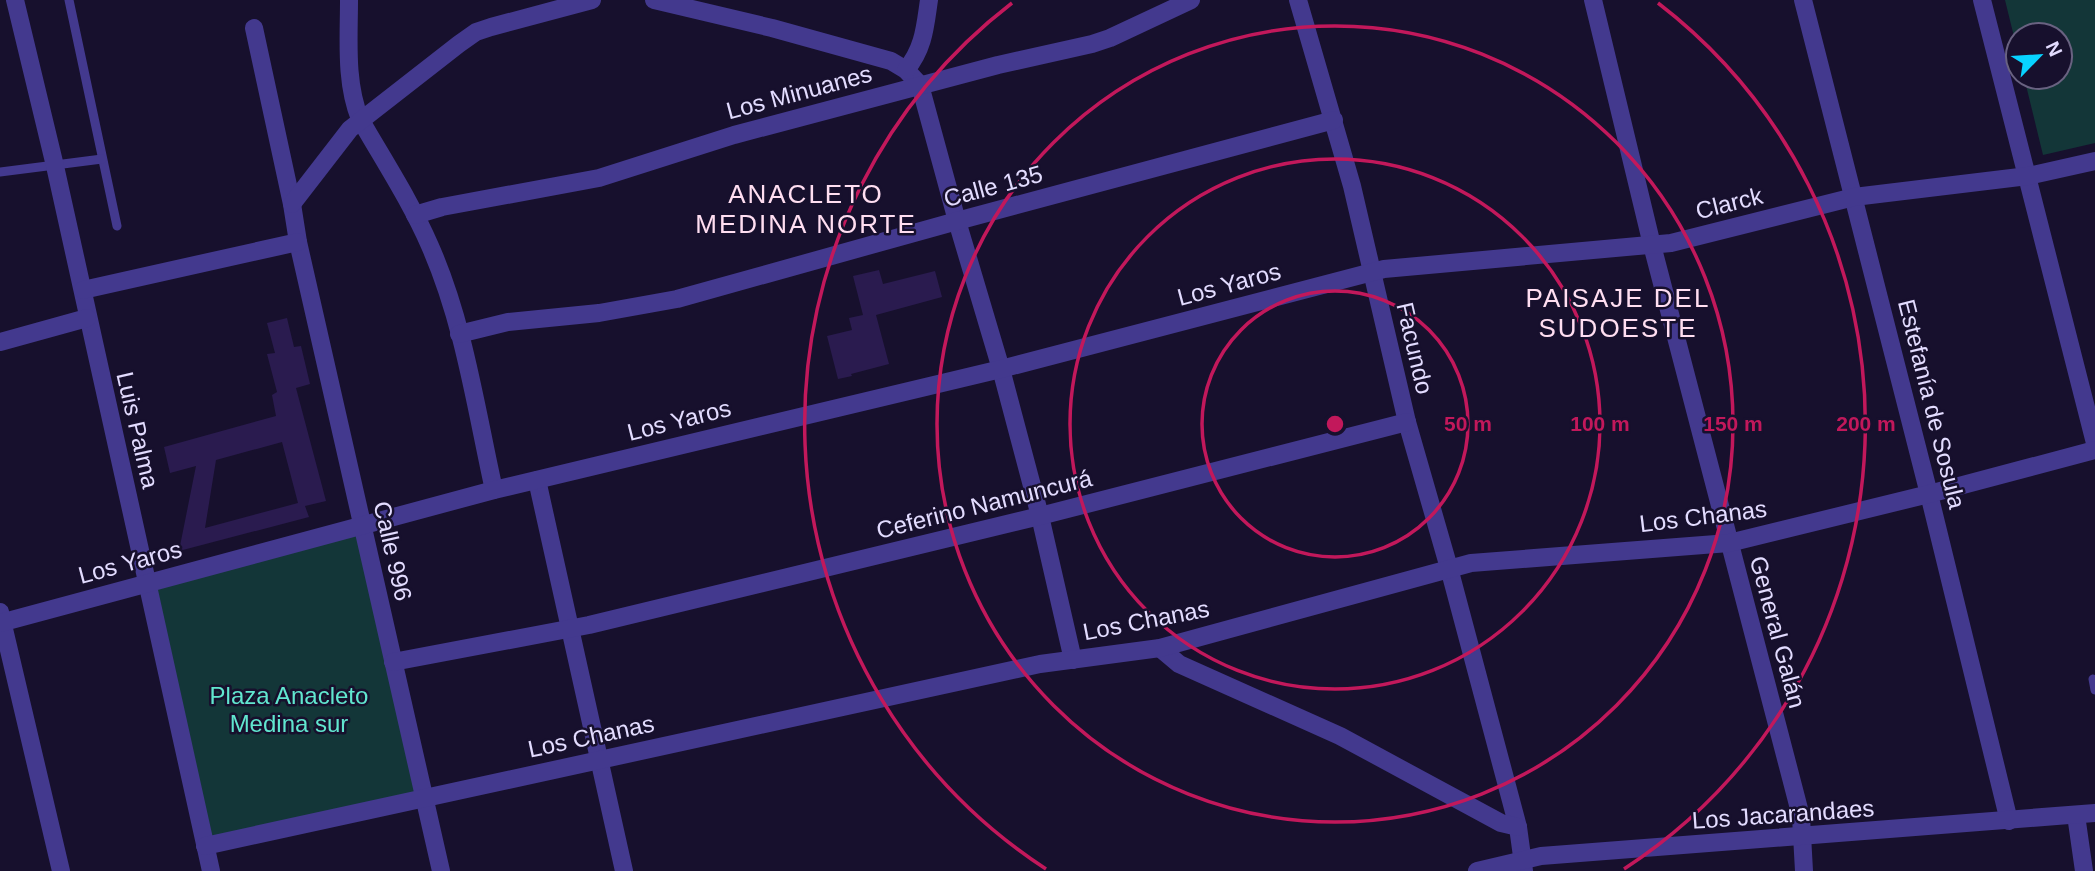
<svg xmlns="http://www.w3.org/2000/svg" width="2095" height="871" viewBox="0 0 2095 871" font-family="Helvetica,sans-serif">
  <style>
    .green { fill: #133638 }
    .building { fill: #2a1b4f; fill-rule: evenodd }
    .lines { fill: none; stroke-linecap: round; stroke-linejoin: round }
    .service { stroke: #43398e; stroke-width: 9 }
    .minor { stroke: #43398e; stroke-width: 18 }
    .ring { fill: none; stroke: #c2185b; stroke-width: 3.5 }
    .labels { text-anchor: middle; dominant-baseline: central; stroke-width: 5; stroke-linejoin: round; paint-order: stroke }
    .street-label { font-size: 24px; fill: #e3dcff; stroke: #17102d }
    .park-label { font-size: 24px; fill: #61e6cf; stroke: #17102d }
    .neighbourhood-label { font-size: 26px; letter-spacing: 2px; fill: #ffdef1; stroke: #17102d }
    .centre { fill: #c2185b; stroke: #17102d; stroke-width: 3.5 }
    .ring-label { font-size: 21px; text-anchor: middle; font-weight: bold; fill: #c2185b; stroke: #17102d; stroke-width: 5; stroke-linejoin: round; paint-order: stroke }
  </style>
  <rect width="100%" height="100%" fill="#17102d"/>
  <g class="green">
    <polygon points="2005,0 2095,0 2095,143 2043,155 2024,77 2060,77 2060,35 2018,35 2018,53"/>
    <polygon points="362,524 424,798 205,846 147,583"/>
  </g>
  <g class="building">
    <polygon points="879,270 883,284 935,271 942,297 876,315 889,364 851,374 852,376 838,379 827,336 852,330 849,318 863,315 853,276"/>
    <path d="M 287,318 L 294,347 L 301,346 L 310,384 L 296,388 L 326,501 L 305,506 L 309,517 L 179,551 L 196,466 L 170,473 L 164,447 L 276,416 L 272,395 L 277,392 L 267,354 L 275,353 L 267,323 ZM 282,442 L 298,503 L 205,528 L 216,460 Z"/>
  </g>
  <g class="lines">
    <g class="service">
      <polyline points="69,0 117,226"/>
      <polyline points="0,172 102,159"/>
      <polyline points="2093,679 2095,690"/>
    </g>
    <g class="minor">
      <polyline points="15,0 55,166 211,871"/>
      <path d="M 349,0 C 349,39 345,82 360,119 C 384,161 411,202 430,246 C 464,323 476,409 494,490"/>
      <polyline points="654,0 772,28 891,61 906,70 920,85 957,221 1001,369 1040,516 1073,660"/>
      <polyline points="1298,0 1352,186 1407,422 1449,568 1518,827 1524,871"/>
      <polyline points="1593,0 1652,245 1797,801 1801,817 1804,871"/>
      <polyline points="1803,0 1929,494 2009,821"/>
      <polyline points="1982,0 2095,443"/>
      <polyline points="254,28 292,204 298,242 441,871"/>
      <path d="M 906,70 C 924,48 925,27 929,0"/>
      <polyline points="292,204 350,129 459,44 476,32 491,27 592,0"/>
      <polyline points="415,215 442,207 599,178 734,135 998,65 1092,44 1110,38 1191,0"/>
      <polyline points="83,290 298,242"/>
      <polyline points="459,334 508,322 599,313 677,299 957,221 1334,120"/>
      <polyline points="0,342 87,318"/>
      <polyline points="537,480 624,871"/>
      <polyline points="0,612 61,871"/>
      <polyline points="0,623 494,490 1001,369 1384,269 1671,243 1854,197 2028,176 2095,161"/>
      <polyline points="1160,648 1179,664 1340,736 1501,823 1518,827"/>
      <polyline points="393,662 589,625 1040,516 1407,422"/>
      <polyline points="2076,815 2084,871"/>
      <polyline points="205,846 1040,664 1160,648 1471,563 1729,543 1929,494 2095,450"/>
      <polyline points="1477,871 1541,856 2095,813"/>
    </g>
  </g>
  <g class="ring">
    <circle cx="1335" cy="424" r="133"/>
    <circle cx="1335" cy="424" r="265"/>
    <circle cx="1335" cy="424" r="398"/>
    <path d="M1046 869A531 531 0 0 1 1012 3M1658 3A531 531 0 0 1 1624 869"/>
  </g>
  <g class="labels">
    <g class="street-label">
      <text transform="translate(799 92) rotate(-15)">Los Minuanes</text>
      <text transform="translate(993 186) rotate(-15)">Calle 135</text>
      <text transform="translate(1729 203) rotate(-14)">Clarck</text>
      <text transform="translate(1229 284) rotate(-15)">Los Yaros</text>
      <text transform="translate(1415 348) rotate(77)">Facundo</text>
      <text transform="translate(1932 404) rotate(76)">Estefanía de Sosula</text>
      <text transform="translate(679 420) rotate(-14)">Los Yaros</text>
      <text transform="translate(138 430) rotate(77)">Luis Palma</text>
      <text transform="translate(984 504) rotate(-14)">Ceferino Namuncurá</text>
      <text transform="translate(1703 516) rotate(-7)">Los Chanas</text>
      <text transform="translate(393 551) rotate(77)">Calle 996</text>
      <text transform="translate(130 562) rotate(-15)">Los Yaros</text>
      <text transform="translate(1146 620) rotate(-11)">Los Chanas</text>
      <text transform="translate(1778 632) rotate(75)">General Galán</text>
      <text transform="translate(591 736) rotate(-12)">Los Chanas</text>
      <text transform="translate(1783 814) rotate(-4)">Los Jacarandaes</text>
    </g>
    <g class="park-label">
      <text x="289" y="695">Plaza Anacleto<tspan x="289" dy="28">Medina sur</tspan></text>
    </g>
    <g class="neighbourhood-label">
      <text x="806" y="194">ANACLETO<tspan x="806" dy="30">MEDINA NORTE</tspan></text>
      <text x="1618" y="298">PAISAJE DEL<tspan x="1618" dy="30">SUDOESTE</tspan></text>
    </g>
  </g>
  <circle cx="1335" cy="424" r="10" class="centre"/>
  <g class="ring-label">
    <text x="1468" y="431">50 m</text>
    <text x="1600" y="431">100 m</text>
    <text x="1733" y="431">150 m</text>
    <text x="1866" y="431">200 m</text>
  </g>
  <g transform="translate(2039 56) rotate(65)"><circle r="33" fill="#17102d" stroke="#696281" stroke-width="2"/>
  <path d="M0-5L12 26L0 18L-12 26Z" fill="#08d3ff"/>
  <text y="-10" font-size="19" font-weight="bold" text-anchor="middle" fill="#e3dcff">N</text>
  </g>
</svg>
